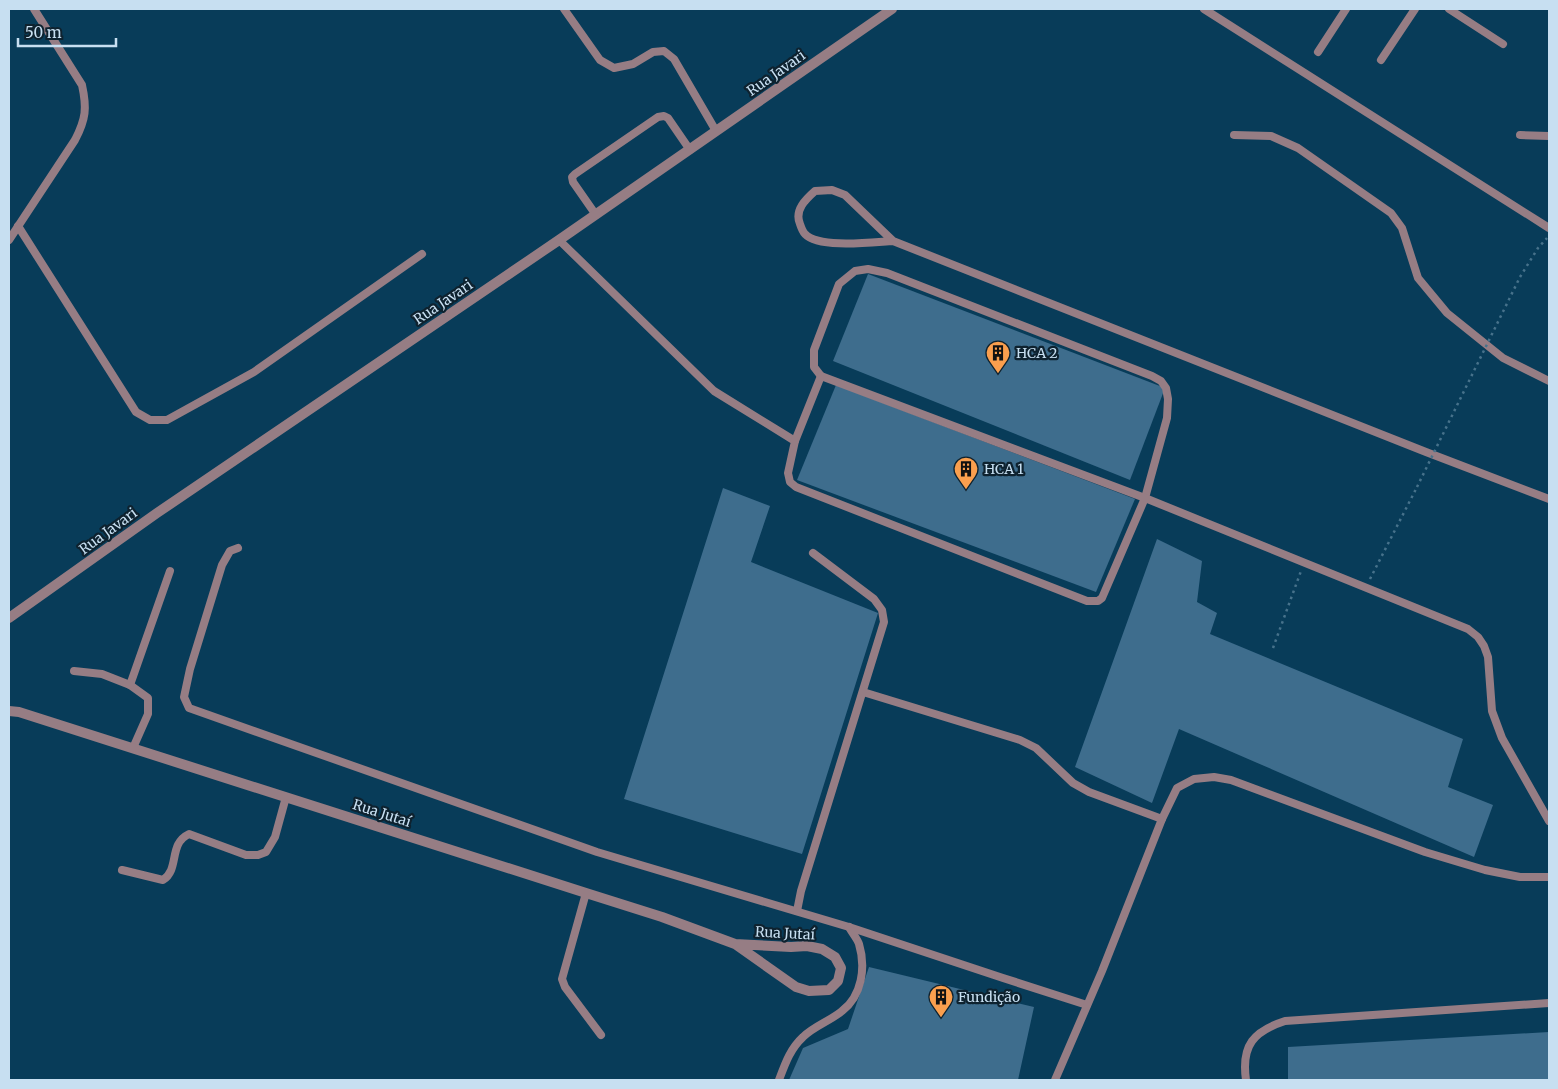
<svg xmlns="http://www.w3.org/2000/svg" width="1558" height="1089" viewBox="0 0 1558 1089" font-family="Merriweather,serif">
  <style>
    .building { fill: #3e6d8d }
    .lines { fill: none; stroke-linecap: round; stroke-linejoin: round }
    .path { stroke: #47728b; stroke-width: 2.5; stroke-dasharray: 2.5 4; stroke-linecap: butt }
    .service { stroke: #967d84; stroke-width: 8 }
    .minor { stroke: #967d84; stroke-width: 10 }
    .path-bridge { stroke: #47728b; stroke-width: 2.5; stroke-dasharray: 2.5 4; stroke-linecap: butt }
    .labels { text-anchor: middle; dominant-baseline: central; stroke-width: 4.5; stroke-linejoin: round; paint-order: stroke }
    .street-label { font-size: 14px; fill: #c7dff1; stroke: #0e222f }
    .poi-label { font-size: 14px; fill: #c7dff1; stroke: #0e222f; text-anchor: start }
  </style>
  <rect width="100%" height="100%" fill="#083c59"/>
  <g class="building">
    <polygon points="868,274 1165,388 1130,480 833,361"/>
    <polygon points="836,385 1135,499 1096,592 797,480"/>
    <polygon points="723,488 770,506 751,562 878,613 802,854 624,799"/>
    <polygon points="1157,539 1202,561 1197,602 1217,613 1210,634 1463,739 1448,787 1493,805 1474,857 1179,729 1152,803 1075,767"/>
    <polygon points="869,967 1034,1007 1018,1080 789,1080 803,1048 848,1029"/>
    <polygon points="1549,1032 1549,1080 1288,1080 1288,1047"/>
  </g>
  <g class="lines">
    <g class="path">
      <polyline points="1520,277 1538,248 1547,238"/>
      <polyline points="1370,579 1417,487"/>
      <polyline points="1273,648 1301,571"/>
    </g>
    <g class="service">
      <polyline points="564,9 600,60 614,68 633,64 653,52 664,51 674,59 716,131"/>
      <polyline points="1204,9 1549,228"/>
      <polyline points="1449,9 1503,44"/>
      <polyline points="1318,52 1346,9"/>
      <polyline points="1381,60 1415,9"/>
      <polyline points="1234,135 1271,136 1298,148 1391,213 1402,228 1418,278 1447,313 1503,358 1549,381"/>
      <polyline points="1520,135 1549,136"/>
      <polyline points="596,215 573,182 572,177 575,174 658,117 664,116 668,118 690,150"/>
      <polyline points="18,226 136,412 150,420 167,420 254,372 422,254"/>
      <path d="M 9,240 L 75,140 C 86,119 87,108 82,85 L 34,9"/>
      <polyline points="559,240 714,391 795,441 788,473 790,482 796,487 1087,601 1098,601 1102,598 1145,498 1167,418 1168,399 1166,388 1161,381 1152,376 887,273 868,269 855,271 839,284 814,350 814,367 821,376"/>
      <path d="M 893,241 C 874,242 819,249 805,234 C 803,232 801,227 800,224 C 794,210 806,199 815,191 L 832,190 L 845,195 L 893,241 L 1426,452 L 1549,499"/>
      <polyline points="795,441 821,376 1145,498 1468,629 1478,637 1484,646 1488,657 1492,711 1502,738 1549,821"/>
      <polyline points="238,548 230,551 222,565 190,669 184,697 189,708 597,852 849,927 1003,978 1087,1005"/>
      <polyline points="74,671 102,674 130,685 148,698 148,714 133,748"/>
      <polyline points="130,685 170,571"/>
      <polyline points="863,692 1020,740 1036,748 1073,783 1089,792 1162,819"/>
      <path d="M 122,870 L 163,880 C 180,869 168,844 189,834 L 246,855 L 258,855 L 266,852 L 275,837 L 286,797"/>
      <polyline points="586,893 562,979 565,987 601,1035"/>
      <polyline points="797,911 801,891 884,622 882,610 874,599 813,553"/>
      <path d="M 779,1080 C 785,1064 790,1049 803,1037 C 814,1026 830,1021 842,1011 C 862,996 866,967 859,944 C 857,938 852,933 849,927"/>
      <polyline points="1055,1080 1102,971 1162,819 1177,788 1194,779 1214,777 1231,780 1425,852 1485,870 1520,877 1549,877"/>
      <path d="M 1246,1080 C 1241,1045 1254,1031 1285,1021 L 1549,1003"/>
    </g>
    <g class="minor">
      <polyline points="9,618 157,513 559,240 892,9"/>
      <polyline points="9,711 19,712 586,893 662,917 735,944 791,947 807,946 822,949 835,957 841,968 838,981 829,990 809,991 796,987 735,944"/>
    </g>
    <polyline class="path-bridge" points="1417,487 1520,277"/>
  </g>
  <defs>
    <symbol id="building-pin" viewBox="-11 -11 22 30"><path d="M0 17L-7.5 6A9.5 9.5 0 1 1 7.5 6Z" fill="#fa9f4e" stroke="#0e222f"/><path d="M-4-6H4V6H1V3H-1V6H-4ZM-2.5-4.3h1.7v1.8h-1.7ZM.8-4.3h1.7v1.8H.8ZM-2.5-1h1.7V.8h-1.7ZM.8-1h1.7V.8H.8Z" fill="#111"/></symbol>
  </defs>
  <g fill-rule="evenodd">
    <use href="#building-pin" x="984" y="339" width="28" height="38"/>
    <use href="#building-pin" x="952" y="455" width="28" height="38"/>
    <use href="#building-pin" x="927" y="983" width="28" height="38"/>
  </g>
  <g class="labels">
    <g class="street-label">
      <text transform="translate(776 73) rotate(-35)">Rua Javari</text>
      <text transform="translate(443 302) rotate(-34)">Rua Javari</text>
      <text transform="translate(108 531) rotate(-36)">Rua Javari</text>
      <text transform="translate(382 813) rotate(18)">Rua Jutaí</text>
      <text transform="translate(785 933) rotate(3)">Rua Jutaí</text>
    </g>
    <g class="poi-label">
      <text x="1016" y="353">HCA 2</text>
      <text x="984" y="469">HCA 1</text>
      <text x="958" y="997">Fundição</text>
    </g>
  </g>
  <rect width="1558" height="1089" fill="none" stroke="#c7dff1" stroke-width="20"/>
  <path d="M18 38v8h98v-8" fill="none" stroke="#c7dff1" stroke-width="2.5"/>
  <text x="25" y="38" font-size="15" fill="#c7dff1" stroke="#0e222f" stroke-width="4" paint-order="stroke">50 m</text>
</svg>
